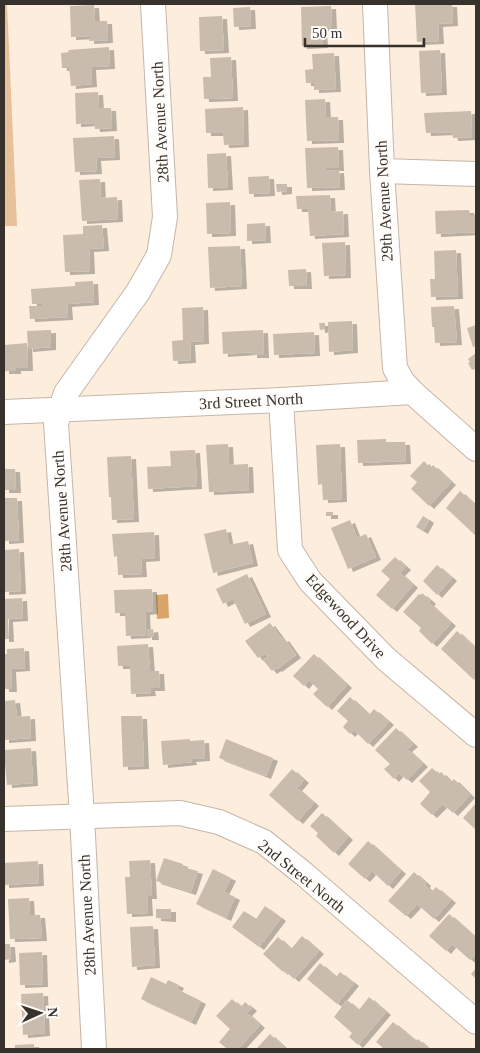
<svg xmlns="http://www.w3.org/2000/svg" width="480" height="1053" viewBox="0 0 480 1053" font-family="'Times New Roman',serif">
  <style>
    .green { fill: #e7c199 }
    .water { fill: #dba56a }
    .building { fill: #cabcad; filter: url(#shadow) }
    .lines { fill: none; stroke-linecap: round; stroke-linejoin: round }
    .minor-casing { stroke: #c5b6a8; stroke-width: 26 }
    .minor { stroke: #fff; stroke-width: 24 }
    .labels { text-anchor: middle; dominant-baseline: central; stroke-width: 5; stroke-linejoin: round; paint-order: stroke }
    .street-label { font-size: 16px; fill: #37322c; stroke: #fffcf9 }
  </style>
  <defs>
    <filter id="shadow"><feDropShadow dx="5" dy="3" stdDeviation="0" flood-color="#0004"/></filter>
  </defs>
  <rect width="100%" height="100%" fill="#fceddd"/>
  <polygon class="green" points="4,4 7,4 17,226 4,226"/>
  <polygon class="water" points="168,594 169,618 157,619 156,595"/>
  <g class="building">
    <polygon points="415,4 452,4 453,23 438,24 439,41 417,42"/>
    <polygon points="94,5 95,21 107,21 108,40 89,41 89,36 71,37 70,6"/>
    <polygon points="331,6 332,27 322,28 323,45 302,46 301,7"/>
    <polygon points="250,7 251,26 234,27 233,8"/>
    <polygon points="222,16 224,50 200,51 199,17"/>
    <polygon points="109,47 110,66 91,67 92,84 71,86 69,68 62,68 61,53 69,52 68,50"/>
    <polygon points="440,50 442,92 421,93 419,51"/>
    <polygon points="334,53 336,89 314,90 314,83 306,83 305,70 313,69 312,54"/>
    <polygon points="231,57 233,98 204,99 203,77 211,77 210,58"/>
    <polygon points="98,92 99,108 111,108 112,128 95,129 94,123 76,124 75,93"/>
    <polygon points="325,99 326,117 338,117 339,140 307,141 305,100"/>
    <polygon points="243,107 244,144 224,145 223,133 206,133 205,109"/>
    <polygon points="471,111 472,137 453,138 452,132 426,133 424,113"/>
    <polygon points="114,136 115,157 96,158 97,171 75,172 73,138"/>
    <polygon points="338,147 339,168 326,168 326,171 339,170 340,187 307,188 305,148"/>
    <polygon points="226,153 228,187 208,188 207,154"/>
    <polygon points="269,176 270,193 249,194 248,177"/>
    <polygon points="100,179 101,198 117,197 118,219 82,221 79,180"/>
    <polygon points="276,184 287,184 287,191 277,192"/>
    <polygon points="330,195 331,212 343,211 344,234 310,236 308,209 297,209 296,196"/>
    <polygon points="230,202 231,233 207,234 206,203"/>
    <polygon points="469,210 470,215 476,215 476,232 436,234 435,211"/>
    <polygon points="265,223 266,240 247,241 247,224"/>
    <polygon points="102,225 104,248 89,249 90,271 65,272 63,235 83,234 83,226"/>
    <polygon points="345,242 346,275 324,276 322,243"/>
    <polygon points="240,246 242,286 210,288 208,247"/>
    <polygon points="456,250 458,296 431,297 430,279 435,279 434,251"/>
    <polygon points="306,269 307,286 289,286 288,270"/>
    <polygon points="93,281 94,302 67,304 68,317 30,319 29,306 42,306 42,304 32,304 31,289 75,286 75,282"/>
    <polygon points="454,306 457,342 435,343 434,327 432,327 431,307"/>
    <polygon points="203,307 204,341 190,342 191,360 173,361 172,341 183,340 182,308"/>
    <polygon points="352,321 353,350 329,352 328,322"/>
    <polygon points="319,323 325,323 325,329 320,330"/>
    <polygon points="476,325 476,346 473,347 467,328"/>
    <polygon points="51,330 51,347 28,349 27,331"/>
    <polygon points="263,330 264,355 252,355 252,352 223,354 222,332"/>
    <polygon points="314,332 315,353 274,355 273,334"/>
    <polygon points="27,343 28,368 16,368 16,371 4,371 4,345"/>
    <polygon points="476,353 476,372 474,369 472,370 468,363 470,362 468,359"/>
    <polygon points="386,439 386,442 405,442 406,461 358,463 357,440"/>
    <polygon points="228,444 229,465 248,464 249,490 209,492 206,445"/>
    <polygon points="340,444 342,499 323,500 322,484 318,485 316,445"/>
    <polygon points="195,450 197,486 148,489 147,467 171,466 170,451"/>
    <polygon points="131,456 134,519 112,520 111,497 109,497 107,457"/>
    <polygon points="424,461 430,468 433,465 451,482 429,506 411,489 417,482 410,476"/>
    <polygon points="4,469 15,469 16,490 4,490"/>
    <polygon points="460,491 476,506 476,536 446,508"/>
    <polygon points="4,498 17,498 19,540 4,541"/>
    <rect x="326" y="512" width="7" height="4"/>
    <polygon points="423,516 429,520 423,531 416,527"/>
    <polygon points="350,520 357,538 366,534 376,557 348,569 331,528"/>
    <polygon points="226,529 229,545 248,541 253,563 213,573 204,534"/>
    <polygon points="154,532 155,558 141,559 142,574 118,575 117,556 114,557 112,534"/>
    <polygon points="19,549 21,591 4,592 4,550"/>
    <polygon points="395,557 406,567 400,573 413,585 392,609 376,595 390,579 381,571"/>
    <polygon points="437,565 452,578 437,595 423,581"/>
    <polygon points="247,574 266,614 245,624 233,599 223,604 216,589"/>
    <polygon points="152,589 153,611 145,612 146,635 126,636 125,613 115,613 114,590"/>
    <polygon points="422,593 431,601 429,603 451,623 432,644 419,631 421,628 403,612 419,594 421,595"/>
    <polygon points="22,598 23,618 8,619 9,639 4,639 4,599"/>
    <polygon points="270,623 282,639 284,638 296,655 277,669 276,668 272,671 263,660 268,657 265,653 258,658 245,641"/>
    <polygon points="153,629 154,637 147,637 147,630"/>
    <polygon points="457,631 476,649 476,677 474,680 441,649"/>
    <polygon points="148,644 150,671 159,671 160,688 150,688 151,693 131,694 130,666 118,666 117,646"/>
    <polygon points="24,648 25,668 11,669 12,689 4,689 4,654 7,654 7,649"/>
    <polygon points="314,654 347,685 327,707 313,694 318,689 309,680 304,686 293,676"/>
    <polygon points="350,697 369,715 374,709 389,722 368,744 354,730 350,734 343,727 348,721 337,711"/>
    <polygon points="15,700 17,717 30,716 31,738 4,740 4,701"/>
    <polygon points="121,716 142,716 144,766 123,767"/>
    <polygon points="396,728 413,744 407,749 423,764 407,780 399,773 394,779 384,769 390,764 375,750"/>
    <polygon points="190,739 190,741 204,740 205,758 191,759 192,762 163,765 161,741"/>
    <polygon points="226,739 273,758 266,776 219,758"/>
    <polygon points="31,748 33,783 7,785 5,764 4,764 4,750"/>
    <polygon points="432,768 439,774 441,772 451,782 454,779 470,795 453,813 443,804 432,815 420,804 430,792 419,781"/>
    <polygon points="292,769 304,780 297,788 314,803 298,821 269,795"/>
    <polygon points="476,803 476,830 463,818"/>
    <polygon points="322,813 348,837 334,853 316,836 318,833 310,826"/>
    <polygon points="368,841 401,871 388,886 372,871 365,879 348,864"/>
    <polygon points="164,858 183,864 182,867 198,871 191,892 156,881"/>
    <polygon points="150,860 152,896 147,896 148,913 127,914 125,877 130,877 129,861"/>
    <polygon points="38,861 39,883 4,885 4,863"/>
    <polygon points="213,869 231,878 224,892 235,897 226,918 196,904"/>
    <polygon points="414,872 426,883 425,885 431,892 436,887 451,900 434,919 417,904 406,916 388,901"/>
    <polygon points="29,898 30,915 40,915 42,938 10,939 8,899"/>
    <polygon points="265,906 281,918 259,947 232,927 244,911 256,919"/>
    <polygon points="156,909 171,909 171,919 156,918"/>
    <polygon points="449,914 476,938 476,953 470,960 452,944 446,951 429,936"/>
    <polygon points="153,926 155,965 132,967 130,927"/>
    <polygon points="302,936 319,951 294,979 284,970 283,972 263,954 278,937 291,949"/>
    <polygon points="4,944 10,944 11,959 4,960"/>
    <polygon points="42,952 43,984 20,985 19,953"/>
    <polygon points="320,963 336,977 340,972 354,983 337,1004 307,979"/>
    <polygon points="476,968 476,979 471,974"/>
    <polygon points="151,977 166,984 168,980 179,985 177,989 201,1001 191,1022 141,999"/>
    <polygon points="43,993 45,1033 23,1035 21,994"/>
    <polygon points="369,997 386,1012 358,1045 349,1037 352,1033 334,1017 347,1000 359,1010"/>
    <polygon points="232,999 241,1007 245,1002 252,1008 247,1013 260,1025 238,1049 227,1049 219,1042 230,1029 216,1016"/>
    <polygon points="393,1022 416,1041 418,1039 429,1049 384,1049 376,1042"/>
    <polygon points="270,1034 286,1049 256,1049"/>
    <polygon points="34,1044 34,1049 15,1049 15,1045"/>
  </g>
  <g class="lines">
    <defs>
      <g id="minor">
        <polyline points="375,4 382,171 395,368 402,381 412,392"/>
        <polyline points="382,171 476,174"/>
        <polyline points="281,400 290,550 310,581 386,659 476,735"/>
        <polyline points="4,412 281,400 412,392 476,449"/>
        <polyline points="4,819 180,813 219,822 264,842 304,874 476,1022"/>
        <polyline points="94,1049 82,816 56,423 66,393 138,292 159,255 165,217 153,4"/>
      </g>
    </defs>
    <use href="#minor" class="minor-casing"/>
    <use href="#minor" class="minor"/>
  </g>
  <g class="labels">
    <g class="street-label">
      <text transform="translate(160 122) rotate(-93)">28th Avenue North</text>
      <text transform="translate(384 201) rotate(-93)">29th Avenue North</text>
      <text transform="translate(251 401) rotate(-3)">3rd Street North</text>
      <text transform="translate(62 511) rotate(-94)">28th Avenue North</text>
      <text transform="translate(346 616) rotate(47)">Edgewood Drive</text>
      <text transform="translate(302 876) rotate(39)">2nd Street North</text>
      <text transform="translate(87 915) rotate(-93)">28th Avenue North</text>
    </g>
  </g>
  <rect width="480" height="1053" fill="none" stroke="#37322c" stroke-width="10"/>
  <g transform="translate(40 1013) rotate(87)" stroke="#fffcf9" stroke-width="4" paint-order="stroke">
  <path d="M0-4L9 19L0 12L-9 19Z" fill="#37322c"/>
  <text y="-8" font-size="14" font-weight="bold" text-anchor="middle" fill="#37322c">N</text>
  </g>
  <path d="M305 38v8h119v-8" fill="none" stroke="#37322c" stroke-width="2.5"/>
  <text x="312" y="38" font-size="15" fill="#37322c" stroke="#fffcf9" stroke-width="4" paint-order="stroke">50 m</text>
</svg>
